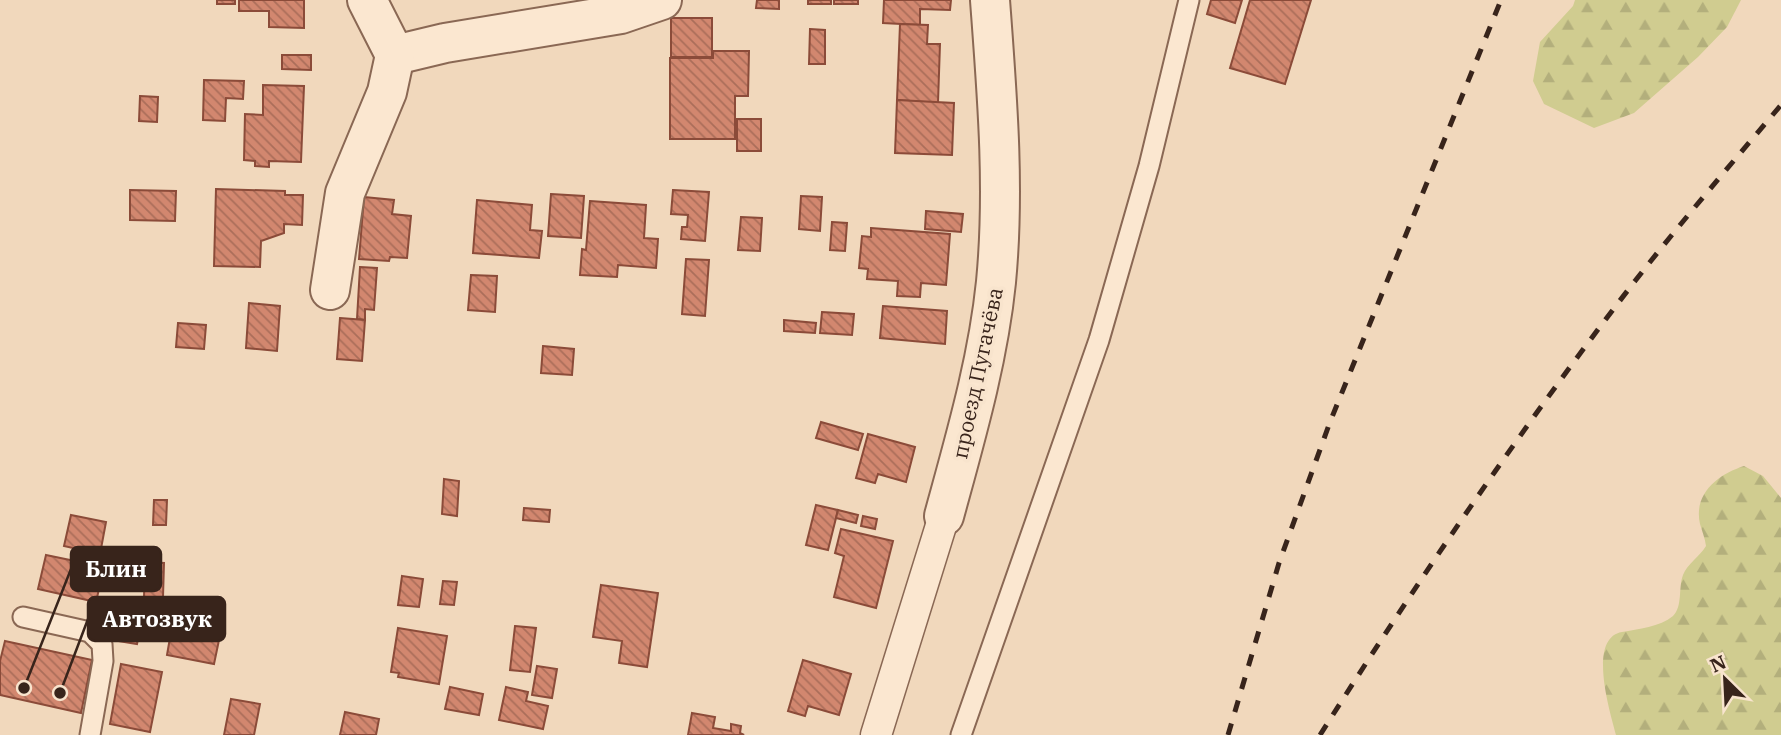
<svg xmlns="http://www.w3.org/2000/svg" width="1781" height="735" viewBox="0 0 1781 735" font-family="'IBM Plex Serif',serif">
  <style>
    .forest { fill: url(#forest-firs) }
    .building { fill: url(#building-back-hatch); stroke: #8b4b39; stroke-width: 2 }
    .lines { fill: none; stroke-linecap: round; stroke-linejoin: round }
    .service-casing { stroke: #8a6854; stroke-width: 23 }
    .pedestrian-casing { stroke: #8a6854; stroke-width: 33 }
    .minor-casing { stroke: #8a6854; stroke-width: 42 }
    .service { stroke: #fbe7d0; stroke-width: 19 }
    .pedestrian { stroke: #fbe7d0; stroke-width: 30 }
    .minor { stroke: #fbe7d0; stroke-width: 38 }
    .rail { stroke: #38241b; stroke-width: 5; stroke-dasharray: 12 12; stroke-linecap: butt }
    .labels { text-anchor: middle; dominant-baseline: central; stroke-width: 7; stroke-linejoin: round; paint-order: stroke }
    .street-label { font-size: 21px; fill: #38241b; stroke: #f8e4cd }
    .leader { fill: none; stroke: #38241b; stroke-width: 2.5 }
    .callout-dot { fill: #38241b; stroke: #f8e4cd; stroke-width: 2.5 }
    .callout { fill: #38241b; stroke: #38241b; stroke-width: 2.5 }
    .callout-label { font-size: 23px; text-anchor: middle; font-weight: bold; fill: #fff }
  </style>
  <defs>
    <pattern id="forest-firs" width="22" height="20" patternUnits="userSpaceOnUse" patternTransform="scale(1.75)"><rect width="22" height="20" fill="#d0cc90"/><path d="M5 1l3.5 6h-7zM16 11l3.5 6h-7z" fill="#b3af7c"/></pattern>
    <pattern id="building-back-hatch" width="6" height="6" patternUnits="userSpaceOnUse" patternTransform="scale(1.75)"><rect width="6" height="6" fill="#d2876f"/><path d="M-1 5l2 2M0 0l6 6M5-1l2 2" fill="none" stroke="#ab6e5a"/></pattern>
  </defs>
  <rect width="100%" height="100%" fill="#f1d8bc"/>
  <g class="forest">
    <polygon points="1575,0 1741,0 1727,27 1698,57 1634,113 1594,128 1544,104 1533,81 1540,42 1573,6"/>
    <path d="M 1744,466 L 1763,476 L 1781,498 L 1781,735 L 1616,735 C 1610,712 1587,638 1622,632 C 1638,629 1660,627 1673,616 C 1683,606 1678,588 1683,575 C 1687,564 1700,556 1706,546 C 1705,538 1702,531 1700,524 C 1693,493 1719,474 1744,466 Z"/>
  </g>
  <g class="building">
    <rect x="217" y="0" width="18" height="4"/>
    <polygon points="239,0 304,0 304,28 269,27 269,11 239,11"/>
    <polygon points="757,0 779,0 779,9 756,8"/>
    <rect x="808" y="0" width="23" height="4"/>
    <rect x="834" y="0" width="24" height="4"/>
    <polygon points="884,0 951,0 950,10 920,9 920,25 883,23"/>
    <polygon points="1211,0 1242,0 1235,23 1207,14"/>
    <polygon points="1250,0 1311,0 1285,84 1230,68"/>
    <rect x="671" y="18" width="41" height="39"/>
    <polygon points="900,24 928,25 927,44 940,44 938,103 897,100"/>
    <polygon points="810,29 825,30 825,64 809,64"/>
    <polygon points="713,51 749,51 748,96 735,96 735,139 670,139 670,58 713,58"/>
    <polygon points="282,55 311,55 311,70 282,69"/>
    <polygon points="204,80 244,81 243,99 226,98 225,121 203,120"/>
    <polygon points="263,85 304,86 301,162 269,161 269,167 255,166 255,161 244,160 245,114 263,115"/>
    <polygon points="140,96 158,97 157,122 139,121"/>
    <polygon points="897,100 954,103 952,155 895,153"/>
    <rect x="737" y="119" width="24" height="32"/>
    <polygon points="216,189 285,191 285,195 303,195 302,225 284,224 284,233 261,241 260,267 214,266"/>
    <polygon points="130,190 176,191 175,221 130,220"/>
    <polygon points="673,190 709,192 705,241 681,239 682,227 687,227 688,215 671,214"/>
    <polygon points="551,194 584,196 581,238 548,236"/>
    <polygon points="801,196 822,197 820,231 799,229"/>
    <polygon points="364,197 394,200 392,214 411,216 407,258 390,257 389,261 359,259"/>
    <polygon points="477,200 532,205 530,230 542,231 539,258 473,253"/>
    <polygon points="590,201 646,205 644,238 658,239 656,268 618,265 617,277 580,275 582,249 586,250"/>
    <polygon points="926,211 963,214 961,232 925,229"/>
    <polygon points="741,217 762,218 760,251 738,250"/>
    <polygon points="832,222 847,223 845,251 830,250"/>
    <polygon points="871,228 950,234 946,285 921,283 920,297 897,296 898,281 867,279 868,269 859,268 862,236 871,237"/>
    <polygon points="686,259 709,260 705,316 682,314"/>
    <polygon points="360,267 377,268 374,310 365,309 365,320 357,319"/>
    <polygon points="471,275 497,276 495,312 468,310"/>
    <polygon points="249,303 280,306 277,351 246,348"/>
    <polygon points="883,306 947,311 945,344 880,338"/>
    <polygon points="822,312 854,314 852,335 820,333"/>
    <polygon points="340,318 365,320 362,361 337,359"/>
    <polygon points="784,320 816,323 815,333 784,331"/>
    <polygon points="178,323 206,325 204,349 176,347"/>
    <polygon points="543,346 574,349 572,375 541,373"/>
    <polygon points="821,422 863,434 858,450 816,438"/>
    <polygon points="868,434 915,447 906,482 878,474 875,483 856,478"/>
    <polygon points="444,479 459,481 457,516 442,514"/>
    <polygon points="154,500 167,500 166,525 153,525"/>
    <polygon points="816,505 838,510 828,550 806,545"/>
    <polygon points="524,508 550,510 549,522 523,520"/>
    <polygon points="838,510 858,515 856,523 836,518"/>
    <polygon points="71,515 106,522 100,554 64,546"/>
    <polygon points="863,516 877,519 875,529 861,526"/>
    <polygon points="841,529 893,541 876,608 834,597 844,556 835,553"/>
    <polygon points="46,555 104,567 96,602 38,589"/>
    <polygon points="145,562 164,563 163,597 144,597"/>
    <polygon points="402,576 423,579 419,607 398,605"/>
    <polygon points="443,581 457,582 454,605 440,604"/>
    <polygon points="601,585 658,593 647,667 619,663 622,641 593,637"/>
    <polygon points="119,609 143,614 137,644 112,640"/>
    <polygon points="515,626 536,628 530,672 510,670"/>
    <polygon points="398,628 447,636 439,684 398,677 399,673 391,672"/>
    <polygon points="171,632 219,640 214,664 167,655"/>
    <polygon points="5,641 92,660 81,713 0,695 0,661"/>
    <polygon points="803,660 851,674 839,715 808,706 805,716 788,711"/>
    <polygon points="121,664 162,672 150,732 110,724"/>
    <polygon points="537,666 557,669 552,698 532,695"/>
    <polygon points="450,687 483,694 479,715 445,709"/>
    <polygon points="506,687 528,692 526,701 548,706 543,729 499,720"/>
    <polygon points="231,699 260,704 254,735 224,735"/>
    <polygon points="345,712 379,719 376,735 340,735"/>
    <polygon points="692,713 715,717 713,728 731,731 731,724 741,726 740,733 744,735 688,735"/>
  </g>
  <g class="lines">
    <defs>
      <g id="service">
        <polyline points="23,617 90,632 102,644 103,661 90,735"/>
        <polyline points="961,735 1099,340 1149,166 1189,0"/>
      </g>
      <polyline id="pedestrian" points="876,735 944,516"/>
      <g id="minor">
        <polyline points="395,55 445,43 621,14 662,0"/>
        <polyline points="330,290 345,193 387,92 395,55 367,0"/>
        <path d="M 944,516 C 965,439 988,361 996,282 C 1005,188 997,94 990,0"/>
      </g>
    </defs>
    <use href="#service" class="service-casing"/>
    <use href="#pedestrian" class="pedestrian-casing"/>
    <use href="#minor" class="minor-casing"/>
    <use href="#service" class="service"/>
    <use href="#pedestrian" class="pedestrian"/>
    <use href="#minor" class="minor"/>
    <g class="rail">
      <polyline points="1228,735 1279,563 1330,422 1501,0"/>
      <path d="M 1320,735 C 1419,579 1522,427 1635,281 C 1682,221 1732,163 1781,105"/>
    </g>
  </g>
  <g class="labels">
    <g class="street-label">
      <text transform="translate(977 373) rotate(-78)">проезд Пугачёва</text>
    </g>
  </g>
  <path class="leader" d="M24 688L71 569M60 693L88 619"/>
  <g class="callout-dot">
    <circle cx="24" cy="688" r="7"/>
    <circle cx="60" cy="693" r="7"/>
  </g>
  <g class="callout">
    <rect x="71" y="547" width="90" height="44" rx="7"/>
    <rect x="88" y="597" width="137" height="44" rx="7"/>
  </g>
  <g class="callout-label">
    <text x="116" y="577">Блин</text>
    <text x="157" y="627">Автозвук</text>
  </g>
  <g transform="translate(1725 679) rotate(336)" stroke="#f8e4cd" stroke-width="5" paint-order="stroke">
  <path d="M0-5L12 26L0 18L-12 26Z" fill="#38241b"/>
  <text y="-10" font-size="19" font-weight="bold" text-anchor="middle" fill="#38241b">N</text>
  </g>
</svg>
